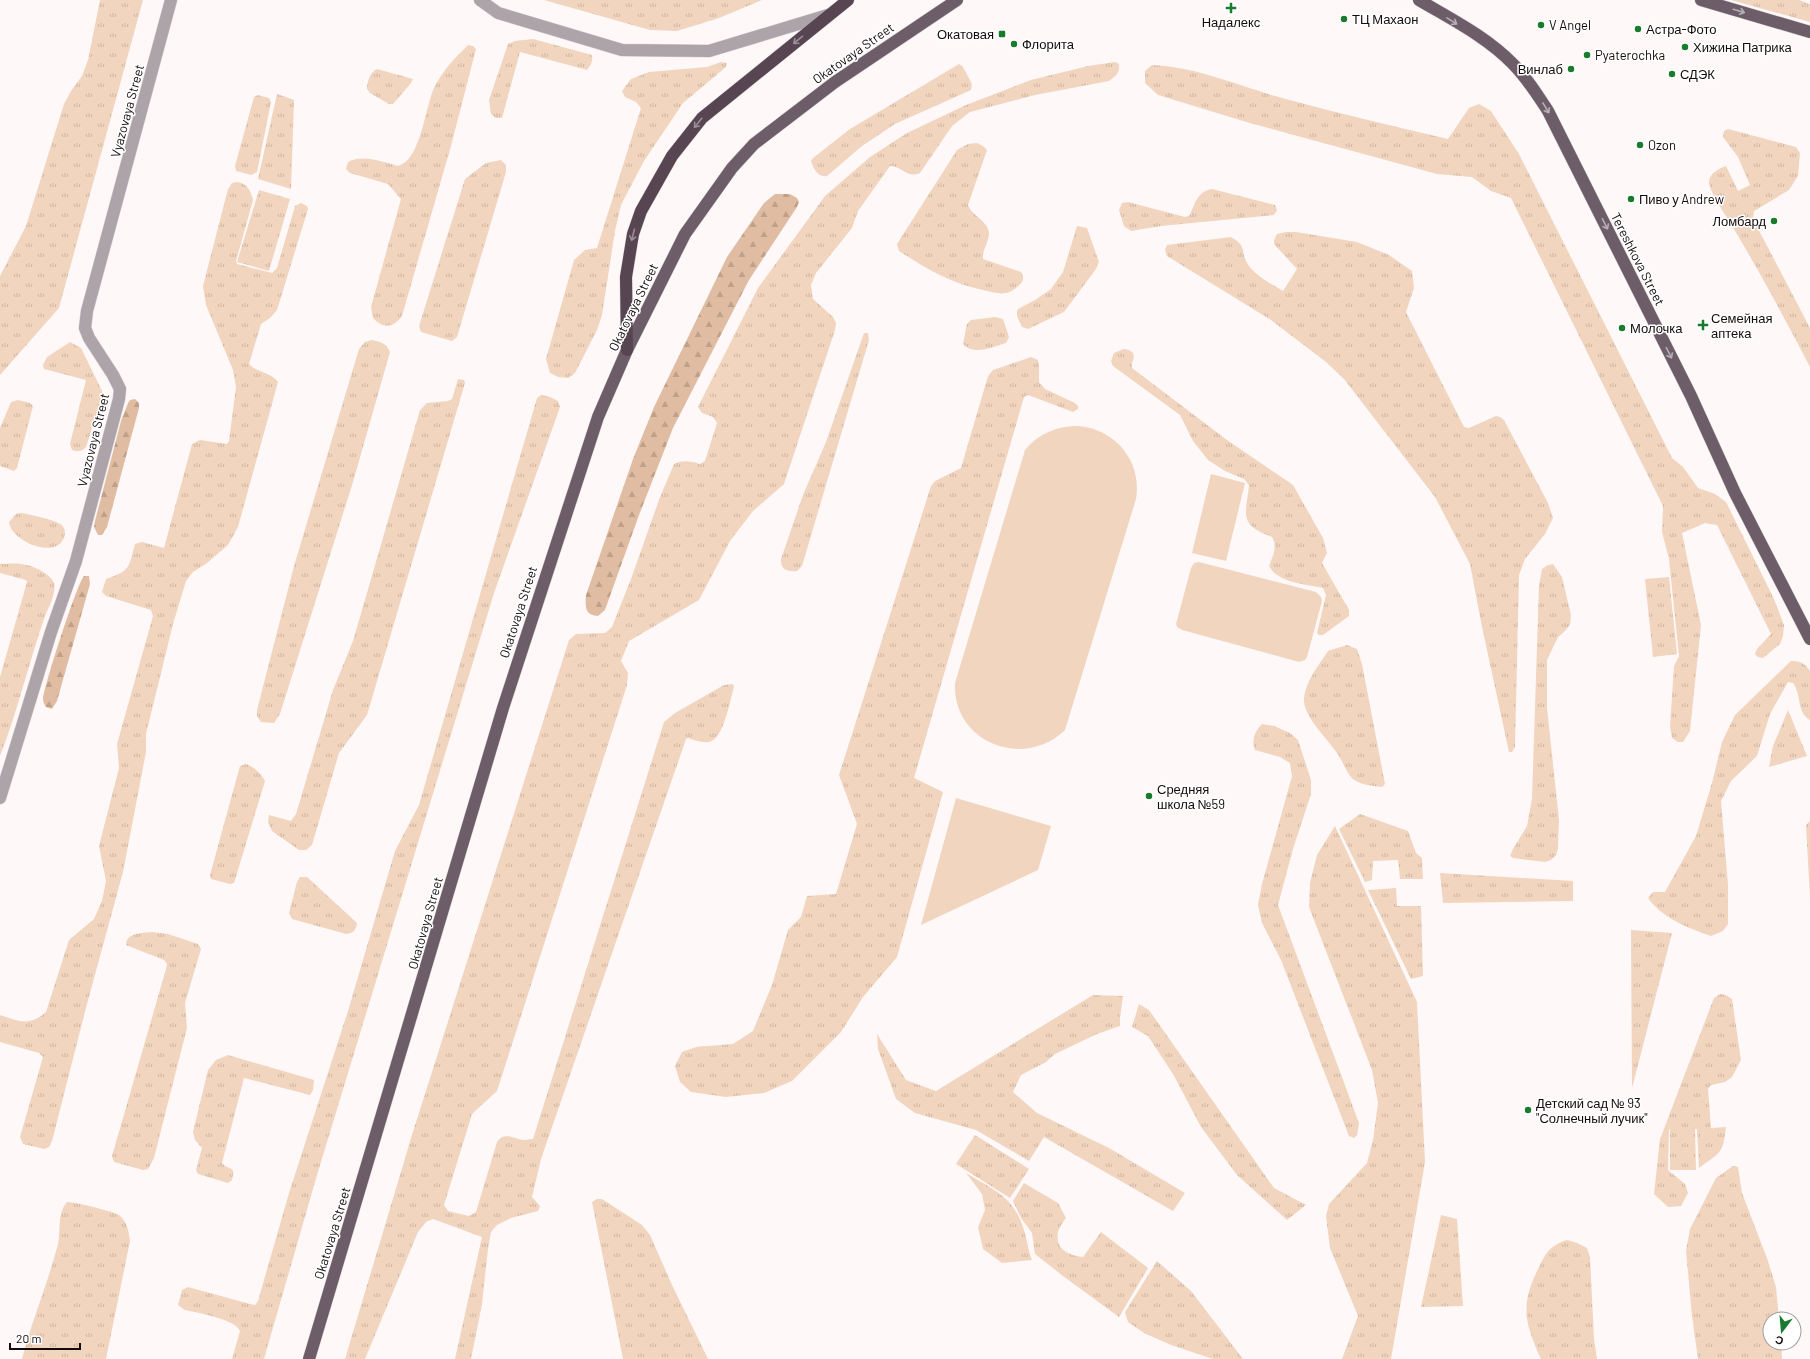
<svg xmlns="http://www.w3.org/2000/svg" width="1810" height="1359" viewBox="0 0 1810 1359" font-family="Barlow,sans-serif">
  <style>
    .grass { fill: url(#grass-tufts) }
    .forest { fill: url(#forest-firs) }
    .garden { fill: #f1d5be }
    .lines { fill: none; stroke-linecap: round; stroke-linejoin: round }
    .minor-casing { stroke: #d9d2d3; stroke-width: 13 }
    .major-casing { stroke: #d9d2d3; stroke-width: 13 }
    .highway-casing { stroke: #d9d2d3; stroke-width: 13 }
    .minor { stroke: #ada4aa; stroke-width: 12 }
    .major { stroke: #6d5d69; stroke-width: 12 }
    .highway { stroke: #574552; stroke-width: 12 }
    .oneway { stroke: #b6aeb4 }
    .oneway2 { stroke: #9a8f97 }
    .poi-dot { fill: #197b2d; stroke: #fff; stroke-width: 1.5 }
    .labels { text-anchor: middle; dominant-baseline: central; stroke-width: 3; stroke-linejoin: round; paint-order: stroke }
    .poi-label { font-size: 13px; fill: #140b0d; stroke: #fff; text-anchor: start }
    .street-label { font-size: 13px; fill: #140b0d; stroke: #fff }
  </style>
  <defs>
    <pattern id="grass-tufts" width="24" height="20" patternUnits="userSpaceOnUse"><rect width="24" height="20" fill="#f1d5be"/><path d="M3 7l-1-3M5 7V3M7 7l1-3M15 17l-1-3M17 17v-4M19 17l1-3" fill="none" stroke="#ceb6a2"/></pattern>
    <pattern id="forest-firs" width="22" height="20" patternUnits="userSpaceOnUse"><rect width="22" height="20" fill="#e0bda2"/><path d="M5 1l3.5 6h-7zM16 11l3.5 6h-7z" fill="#bfa18a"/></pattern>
  </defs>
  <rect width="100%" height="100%" fill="#fef8f9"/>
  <g class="grass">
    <polygon points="100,0 143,0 59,308 0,375 0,276 26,226 64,104 71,91 82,76 88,60"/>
    <polygon points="544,0 762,0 719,18 677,31 650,30"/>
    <polygon points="1731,0 1799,0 1810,4 1810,22"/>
    <path d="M 533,39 L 592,55 C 593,61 591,65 587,70 L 520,52 L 502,118 L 496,118 L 491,114 L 489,100 L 508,44 L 515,41 Z"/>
    <path d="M 468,45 L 473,46 L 476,49 L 451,146 L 402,316 C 394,327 384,330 373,318 L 371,307 L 401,199 L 388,184 L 350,173 L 346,169 L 348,162 C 363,154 382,162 398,166 C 421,160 425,107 434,88 C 443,70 454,59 468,45 Z"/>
    <polygon points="721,62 727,63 726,67 683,103 644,161 621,205 615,231 602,315 597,330 575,373 568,378 558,377 550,373 546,359 574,260 585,250 597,248 641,108 636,102 625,97 622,91 631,79 649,72 707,67"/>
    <path d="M 1115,62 L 1119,64 C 1120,73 1116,76 1109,81 L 1035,95 L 970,112 L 952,126 L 920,173 C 907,179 902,166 890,166 L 858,211 L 852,228 L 816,273 L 811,285 L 813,299 L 833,317 L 836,323 L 835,330 L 784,484 L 753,511 L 730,541 L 699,600 L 629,641 L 621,661 L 628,673 L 627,685 L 497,1091 L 472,1114 L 444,1205 L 448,1211 L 469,1216 L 476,1212 L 497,1142 C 504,1131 513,1139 524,1140 C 527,1140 530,1139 533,1139 L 664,722 L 675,713 L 724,685 L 733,684 L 734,687 C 730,700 724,739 709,742 C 701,743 694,740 688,738 L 686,739 L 541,1159 L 532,1197 L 540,1206 L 538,1211 L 511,1218 L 497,1225 L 491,1232 L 488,1249 L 482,1304 L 471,1359 L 455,1359 L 482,1237 L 433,1219 L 426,1222 L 418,1232 L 365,1359 L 345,1359 L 412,1135 L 569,640 L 576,634 L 605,633 L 612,627 L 631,579 L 660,497 L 674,464 C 683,460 690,461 700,464 L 705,461 L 717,423 L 713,417 L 702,413 L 698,407 L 758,288 L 825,196 L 870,157 L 907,133 L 966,105 L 1031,80 L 1088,66 Z"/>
    <path d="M 959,64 L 963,67 L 972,84 L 971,90 L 895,124 L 862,146 L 827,176 C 818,178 813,168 811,161 L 813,158 L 850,129 Z"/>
    <path d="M 1152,65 C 1198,67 1241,87 1286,99 C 1340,114 1394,126 1448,139 L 1469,108 L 1479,104 L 1491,111 L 1519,154 L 1672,458 L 1683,467 L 1698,488 L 1715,494 L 1726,502 L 1774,599 L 1784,625 L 1783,636 L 1780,644 L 1763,658 L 1758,657 L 1755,654 L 1757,649 L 1771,634 L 1717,525 L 1705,523 L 1682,533 L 1701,625 L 1690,731 L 1683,742 L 1678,742 L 1672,738 L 1670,727 L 1674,666 L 1679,656 L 1669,559 L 1662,532 L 1663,506 L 1511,198 L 1491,191 L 1472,177 L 1437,174 L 1243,121 L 1158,95 L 1145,83 L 1145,71 Z"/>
    <path d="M 377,69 L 413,79 L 411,83 L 393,104 L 389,104 L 370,93 L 367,89 C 367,82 370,72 377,69 Z"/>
    <polygon points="277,94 294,100 291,189 258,179"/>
    <polygon points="258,95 269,98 271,102 257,172 251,175 236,171 235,166 254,97"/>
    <path d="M 1728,129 L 1796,147 L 1800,153 L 1798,176 L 1789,190 L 1754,211 L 1753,219 L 1810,328 L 1810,367 C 1784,317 1757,267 1728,219 C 1723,211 1709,191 1709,181 C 1710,173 1720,168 1726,166 L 1738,191 L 1750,185 L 1738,157 L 1723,137 L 1724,131 Z"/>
    <path d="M 977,143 L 983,146 L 987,150 L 968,205 C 971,215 988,221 989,233 C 989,242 982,250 983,259 L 1021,272 C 1025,279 1023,282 1017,287 C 1006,297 996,293 983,290 C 950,283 927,269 899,251 L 897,244 L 957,150 L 968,144 Z"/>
    <polygon points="501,160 506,165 506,172 457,337 452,341 421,332 419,326 465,179 486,163"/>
    <path d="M 237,182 C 247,183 251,191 253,200 L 236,261 L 237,264 L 272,273 L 277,268 L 295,206 L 301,203 L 307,206 L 308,209 L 277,310 L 270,318 L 261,324 L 249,364 C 257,373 271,372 278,382 L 238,527 L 228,545 L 207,563 L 193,572 L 186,581 L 173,624 L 146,734 L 146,752 L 123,872 L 87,1004 L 52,1141 L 49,1147 L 44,1149 L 23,1144 L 20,1137 L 43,1057 L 39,1053 L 0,1042 L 0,1015 C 19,1021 29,1027 46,1012 L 69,940 L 94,919 L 102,901 L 106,881 L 99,846 L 119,768 L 117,744 L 153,616 L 151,610 L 106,596 L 102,592 L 106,579 C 131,570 128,569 135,544 L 142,542 L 164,548 L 192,444 L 200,440 L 227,444 L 229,441 L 236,387 L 233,370 L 206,305 L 203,286 L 228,189 L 232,183 Z"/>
    <path d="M 1212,189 L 1275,205 L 1277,210 L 1274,215 L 1161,226 L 1131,231 L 1124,226 L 1119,210 L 1122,203 L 1128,202 L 1185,217 L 1190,215 C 1195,203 1198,191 1212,189 Z"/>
    <polygon points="259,190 290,199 269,271 237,262"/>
    <polygon points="1077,226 1087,228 1099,262 1096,269 1064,312 1028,329 1022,327 1017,316 1017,311 1018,309 1035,300 1051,289 1063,272"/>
    <path d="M 1286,232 L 1296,232 L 1357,242 L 1389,255 L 1412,271 L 1414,288 L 1406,312 L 1464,427 L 1469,428 L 1496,416 L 1500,417 L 1504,420 L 1548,503 L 1553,518 L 1545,534 L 1525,559 L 1519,575 L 1515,747 L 1512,752 L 1509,752 L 1482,627 L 1470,564 L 1435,497 L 1344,379 L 1326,362 L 1271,320 L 1167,256 L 1165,250 L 1167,245 L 1231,237 C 1248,247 1240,250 1247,263 C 1255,276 1270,283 1283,291 L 1297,269 L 1274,244 L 1274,240 L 1277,234 Z"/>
    <path d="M 995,317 L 1003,319 L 1009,337 L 1006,343 C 993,347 974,356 963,344 L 967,324 L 971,320 Z"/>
    <path d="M 864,333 L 868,333 L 869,340 L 802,566 L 797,571 C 788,572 780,570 781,559 L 803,495 L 826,442 Z"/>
    <path d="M 372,340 C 381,342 386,343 390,352 L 353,482 L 280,714 L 274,723 L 261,722 L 257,716 L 257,710 L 294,566 L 359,349 L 365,342 Z"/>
    <path d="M 70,342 L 81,348 L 103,393 L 86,447 C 81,452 78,452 72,450 L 70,444 L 86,380 L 44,369 L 43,365 L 47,357 Z"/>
    <path d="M 1124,349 L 1129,350 L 1133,353 L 1134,357 L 1132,363 L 1132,368 L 1227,440 L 1293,485 L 1323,538 L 1327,553 L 1322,563 L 1349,610 L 1349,616 L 1323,635 L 1319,635 L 1317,633 L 1326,595 L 1323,588 C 1306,584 1278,583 1269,566 C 1273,555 1278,547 1272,537 C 1238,524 1246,516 1249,485 L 1244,479 L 1225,471 L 1208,460 L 1193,441 L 1180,415 L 1113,366 L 1111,361 L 1114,353 Z"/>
    <polygon points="1031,357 1038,360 1039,365 1039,382 1045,389 1075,403 1078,406 1078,409 1073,412 1028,395 1024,397 914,778 943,792 897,957 863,997 841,1032 792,1081 764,1093 726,1097 691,1092 680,1082 675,1066 682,1052 696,1047 733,1044 753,1031 772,985 788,930 801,917 807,896 836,894 857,824 839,775 931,486 935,481 961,468 988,376 993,370"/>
    <polygon points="458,379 464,380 465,383 367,715 339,753 312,845 306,850 299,850 272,831 268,822 269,815 291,821 296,814 333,690 353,641 420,410 427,403 448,401 452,399"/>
    <path d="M 541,395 L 550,397 L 558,401 L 560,407 L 494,593 L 317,1175 L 264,1359 L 232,1359 L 240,1331 C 235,1319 198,1313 185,1310 L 178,1305 L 182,1290 L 188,1287 L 250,1304 L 255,1305 L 258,1301 L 289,1193 L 348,1011 L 395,851 L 419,805 L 537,398 Z"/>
    <polygon points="18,400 30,403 33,406 17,468 14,471 0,466 0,428 11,402"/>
    <path d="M 21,513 C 31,515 52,519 60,524 C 64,526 65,530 65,534 C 60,562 11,542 9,522 L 16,514 Z"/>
    <path d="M 0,564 C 7,564 15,563 21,564 C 31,565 48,572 53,581 C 58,590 49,607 45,616 C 29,662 18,710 0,756 L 0,677 L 27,582 L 26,580 L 0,573 Z"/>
    <polygon points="1553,564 1562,577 1571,615 1570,625 1564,632 1558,637 1547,660 1547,708 1559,820 1558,849 1556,855 1551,860 1545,862 1513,858 1510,856 1513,849 1527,826 1532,799 1539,585 1542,569 1548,565"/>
    <polygon points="1669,577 1677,654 1653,657 1645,579"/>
    <path d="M 1347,645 L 1357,649 L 1362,664 L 1385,784 L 1382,787 C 1373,786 1361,785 1353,779 C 1347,774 1343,762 1339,756 C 1330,741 1303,717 1304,699 C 1305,682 1319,665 1328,651 Z"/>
    <path d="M 1791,661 C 1800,661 1805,663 1810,671 L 1810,720 C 1796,712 1802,695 1793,683 L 1788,682 L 1770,714 L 1757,756 L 1731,781 L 1721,801 L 1728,885 L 1728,924 L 1723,931 L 1711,936 C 1688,928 1662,918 1648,898 L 1653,892 L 1665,892 L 1696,836 L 1712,783 L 1722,742 L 1735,715 Z"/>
    <polygon points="1788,710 1807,756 1769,767 1773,746"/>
    <path d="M 1262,724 L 1274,726 L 1290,733 L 1298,740 L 1311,780 L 1311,794 L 1293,849 L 1278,905 L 1359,1123 L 1357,1135 L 1354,1138 L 1349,1136 L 1281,960 L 1262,923 L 1258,905 L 1262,884 L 1292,776 L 1290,763 L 1280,757 L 1255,750 C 1251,740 1255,731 1262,724 Z"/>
    <path d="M 246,764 C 254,767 261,773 265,781 L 234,883 L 230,884 L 211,879 L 210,875 L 240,766 Z"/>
    <polygon points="1360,814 1408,831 1416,853 1422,858 1423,879 1400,879 1398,860 1373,861 1372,880 1365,882 1339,829"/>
    <polygon points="1810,821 1810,898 1806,825"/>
    <polygon points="1335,826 1417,1002 1425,1162 1391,1359 1342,1359 1358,1316 1330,1248 1326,1216 1329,1204 1367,1163 1373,1140 1378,1103 1372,1070 1309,907 1310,883 1317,855"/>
    <polygon points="1440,873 1573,881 1573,901 1443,903"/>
    <path d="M 300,877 L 307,877 L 357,923 C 356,930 354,933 346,934 L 292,919 L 289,913 L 297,882 Z"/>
    <polygon points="1396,888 1397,906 1421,906 1423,976 1411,979 1368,890"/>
    <polygon points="1631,930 1672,933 1632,1088"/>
    <path d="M 152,932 L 168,934 L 198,944 L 201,949 L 185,1003 L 187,1028 L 154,1158 L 148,1169 L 143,1170 L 114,1162 L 112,1156 L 166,969 L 167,964 L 164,960 L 126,945 C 126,933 141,933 152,932 Z"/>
    <path d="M 1720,994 L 1726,995 L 1732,999 L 1741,1060 L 1732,1077 L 1725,1082 L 1711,1085 L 1708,1089 L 1711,1128 L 1726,1127 C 1723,1155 1720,1152 1699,1168 L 1697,1129 L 1669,1129 L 1668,1170 L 1685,1184 L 1688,1193 L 1681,1206 L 1668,1207 L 1654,1194 L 1660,1139 L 1714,998 Z"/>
    <polygon points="1093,995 1123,996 1120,1017 1120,1026 1097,1034 1055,1054 1046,1062 1021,1075 1013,1092 1037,1113 1109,1148 1185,1193 1173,1211 1044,1137 1029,1161 976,1130 915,1113 896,1099 878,1049 877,1034 906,1080 936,1091"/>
    <polygon points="1139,1004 1149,1010 1274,1188 1306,1205 1287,1220 1237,1175 1201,1127 1173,1074 1148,1036 1132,1027"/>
    <path d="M 228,1055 L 314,1080 L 313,1090 L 310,1095 L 244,1078 L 222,1163 C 230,1172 236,1164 232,1180 L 228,1183 L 198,1174 L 196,1170 L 202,1148 L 195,1140 L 193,1132 L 208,1070 L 216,1060 Z"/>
    <polygon points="1670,1129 1695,1129 1696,1170 1670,1170"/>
    <polygon points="975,1135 1029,1169 1010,1198 956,1164"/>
    <polygon points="1733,1166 1738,1167 1742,1193 1768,1261 1776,1287 1779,1319 1770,1319 1770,1343 1781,1343 1782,1359 1698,1359 1692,1316 1686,1251 1690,1229 1716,1178"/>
    <path d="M 966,1173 C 992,1189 1013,1196 1023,1227 C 1027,1239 1028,1250 1032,1260 L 1002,1263 L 983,1249 L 978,1227 L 985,1210 L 982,1194 Z"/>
    <path d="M 1024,1183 L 1058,1203 L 1066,1218 C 1063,1222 1059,1228 1058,1232 C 1055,1250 1069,1255 1083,1257 L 1101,1232 L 1148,1268 L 1119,1317 L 1063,1276 L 1035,1254 L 1032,1233 L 1021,1218 L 1013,1201 Z"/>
    <polygon points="597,1199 602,1199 642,1225 650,1235 672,1285 708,1359 623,1359 592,1202"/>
    <path d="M 67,1202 C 75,1202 112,1211 119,1215 C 127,1221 129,1232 130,1241 L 106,1359 L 22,1359 C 32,1320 48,1283 58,1244 C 61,1230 57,1213 67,1202 Z"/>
    <polygon points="1441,1215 1457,1219 1463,1306 1421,1307"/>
    <path d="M 1567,1240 L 1577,1243 L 1587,1248 L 1590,1257 L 1594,1339 L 1597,1359 L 1541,1359 C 1524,1321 1520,1305 1539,1267 C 1547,1251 1550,1246 1567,1240 Z"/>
    <polygon points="1157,1261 1191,1291 1243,1359 1213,1359 1171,1345 1144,1333 1128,1322 1125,1312"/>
  </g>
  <g class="forest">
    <path d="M 775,194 L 790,194 L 797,198 L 799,202 L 797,207 L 749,280 L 673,428 L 639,515 L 605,610 L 598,616 C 585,615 585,607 586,595 L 633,459 L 654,407 L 727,257 L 764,203 Z"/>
    <polygon points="135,399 139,403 139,408 107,527 102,535 98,535 94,527 95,521 121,421 128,403 130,400"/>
    <path d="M 84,576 L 89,576 L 90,584 L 57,701 L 52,709 L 46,707 C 44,704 43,702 43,698 C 44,686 77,583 84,576 Z"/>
  </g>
  <g class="garden">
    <path d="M 1079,426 C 1116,430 1142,461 1136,499 L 1065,730 C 1024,770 952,743 955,683 L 1025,450 C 1039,433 1057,426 1079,426 Z"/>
    <polygon points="1211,474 1245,483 1226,561 1192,553"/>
    <polygon points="1199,562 1316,592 1321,597 1322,601 1307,657 1305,660 1299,662 1182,630 1177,627 1176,624 1191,568 1194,563"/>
    <polygon points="956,798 1051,826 1038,870 921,925"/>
  </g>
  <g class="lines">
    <defs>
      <g id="minor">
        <polyline points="480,0 498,13 622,50 709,51 828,15"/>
        <polyline points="0,798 51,632 76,561 119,399 120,389 113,375 89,338 85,328 87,311 171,0"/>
      </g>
      <g id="major">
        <path d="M 1419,0 C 1451,19 1487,37 1513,64 C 1527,78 1537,94 1548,111 L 1691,396 L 1735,493 L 1810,639"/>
        <polyline points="1701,0 1810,32"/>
        <polyline points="309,1359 503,708 598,417 627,350 685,234 732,168 754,144 835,82 957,0"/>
      </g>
      <polyline id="highway" points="627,350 626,277 633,234 641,211 672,156 702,118 848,0"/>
    </defs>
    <use href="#minor" class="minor-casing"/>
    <use href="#major" class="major-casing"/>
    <use href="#highway" class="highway-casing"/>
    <use href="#minor" class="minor"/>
    <use href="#major" class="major"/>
    <use href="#highway" class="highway"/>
  </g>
  <defs><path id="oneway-shaft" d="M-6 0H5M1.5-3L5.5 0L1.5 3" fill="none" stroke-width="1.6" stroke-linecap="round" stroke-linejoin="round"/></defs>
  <g class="oneway">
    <use href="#oneway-shaft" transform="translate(1739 11) rotate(16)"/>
    <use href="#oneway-shaft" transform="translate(1452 21) rotate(32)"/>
    <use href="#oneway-shaft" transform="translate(1546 108) rotate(59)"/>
    <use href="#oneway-shaft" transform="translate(1605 224) rotate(63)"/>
    <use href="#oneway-shaft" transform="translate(1669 353) rotate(63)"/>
  </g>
  <g class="oneway2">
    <use href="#oneway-shaft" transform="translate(798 40) rotate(141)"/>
    <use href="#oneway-shaft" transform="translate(698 123) rotate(129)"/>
    <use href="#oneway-shaft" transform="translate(633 235) rotate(104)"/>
  </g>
  <g class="poi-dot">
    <path d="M1229 2h4v4h4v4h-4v4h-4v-4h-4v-4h4z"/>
    <circle cx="1344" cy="19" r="4"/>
    <circle cx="1541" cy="25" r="4"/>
    <circle cx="1638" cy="29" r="4"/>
    <rect x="998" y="30" width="8" height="8" rx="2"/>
    <circle cx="1014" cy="44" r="4"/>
    <circle cx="1685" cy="47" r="4"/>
    <circle cx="1587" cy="55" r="4"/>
    <circle cx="1571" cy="69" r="4"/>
    <circle cx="1672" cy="74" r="4"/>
    <circle cx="1640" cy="145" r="4"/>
    <circle cx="1631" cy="199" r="4"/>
    <circle cx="1774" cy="221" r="4"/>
    <path d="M1701 319h4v4h4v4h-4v4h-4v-4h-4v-4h4z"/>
    <circle cx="1622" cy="328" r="4"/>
    <circle cx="1149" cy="796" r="4"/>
    <circle cx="1528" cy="1110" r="4"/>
  </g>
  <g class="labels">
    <g class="poi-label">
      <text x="1352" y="19">ТЦ Махаон</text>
      <text x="1231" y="22" text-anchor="middle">Надалекс</text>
      <text x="1549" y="25">V Angel</text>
      <text x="1646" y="29">Астра-Фото</text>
      <text x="994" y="34" text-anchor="end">Окатовая</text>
      <text x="1022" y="44">Флорита</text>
      <text x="1693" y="47">Хижина Патрика</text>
      <text x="1595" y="55">Pyaterochka</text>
      <text x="1563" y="69" text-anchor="end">Винлаб</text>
      <text x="1680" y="74">СДЭК</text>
      <text x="1648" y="145">Ozon</text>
      <text x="1639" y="199">Пиво у Andrew</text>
      <text x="1766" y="221" text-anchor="end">Ломбард</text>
      <text x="1711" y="318">Семейная<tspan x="1711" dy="15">аптека</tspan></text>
      <text x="1630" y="328">Молочка</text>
      <text x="1157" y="789">Средняя<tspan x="1157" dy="15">школа №59</tspan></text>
      <text x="1536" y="1103">Детский сад № 93<tspan x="1536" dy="15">"Солнечный лучик"</tspan></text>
    </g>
    <g class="street-label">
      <text transform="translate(853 53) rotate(-35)">Okatovaya Street</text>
      <text transform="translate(127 111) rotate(-75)">Vyazovaya Street</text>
      <text transform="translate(1638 259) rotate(63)">Tereshkova Street</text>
      <text transform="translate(633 307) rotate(-64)">Okatovaya Street</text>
      <text transform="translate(93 440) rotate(-76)">Vyazovaya Street</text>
      <text transform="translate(518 612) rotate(-72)">Okatovaya Street</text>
      <text transform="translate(425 923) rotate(-74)">Okatovaya Street</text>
      <text transform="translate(332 1233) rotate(-73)">Okatovaya Street</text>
    </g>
  </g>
  <g transform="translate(1782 1331) rotate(196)"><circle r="19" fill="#ffffff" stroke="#a19d9e"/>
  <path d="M0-3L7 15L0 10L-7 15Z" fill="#197b2d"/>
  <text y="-6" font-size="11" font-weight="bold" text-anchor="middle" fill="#140b0d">С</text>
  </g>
  <path d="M10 1343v6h70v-6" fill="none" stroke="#140b0d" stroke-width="2"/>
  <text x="16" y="1343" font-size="12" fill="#140b0d" stroke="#ffffff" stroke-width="3" paint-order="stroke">20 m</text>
</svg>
